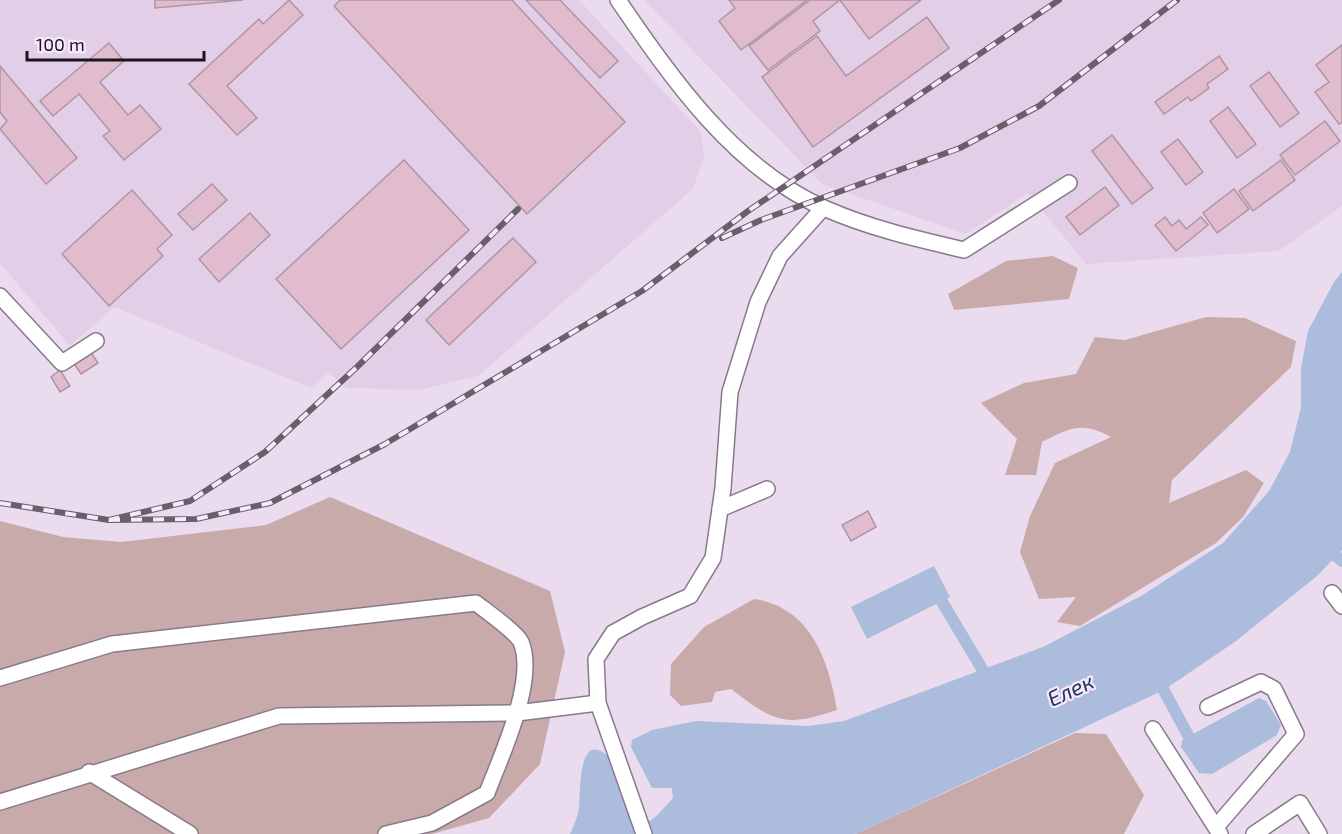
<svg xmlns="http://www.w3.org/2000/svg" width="1342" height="834" viewBox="0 0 1342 834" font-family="'Exo 2',sans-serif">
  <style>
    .built { fill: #e3cee8 }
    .green { fill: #c8aaab }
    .water { fill: #abbcdc }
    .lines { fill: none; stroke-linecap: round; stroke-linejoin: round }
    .canal { stroke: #abbcdc; stroke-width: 12 }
    .building { fill: #e1bcce; stroke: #ad96a1; stroke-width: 1.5 }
    .minor-casing { stroke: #887a8c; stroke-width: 18 }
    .minor { stroke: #fff; stroke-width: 15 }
    .rail-casing { stroke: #685f6b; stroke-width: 6 }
    .rail { stroke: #f8e8fc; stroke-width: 4; stroke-dasharray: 11; stroke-linecap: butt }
    .labels { text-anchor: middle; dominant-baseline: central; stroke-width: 4.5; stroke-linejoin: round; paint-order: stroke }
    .water-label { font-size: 22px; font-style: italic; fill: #213660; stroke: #f8e8fc }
  </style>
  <rect width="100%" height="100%" fill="#ebdbef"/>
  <g class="built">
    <polygon points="0,0 579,0 701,132 704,157 693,189 478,376 418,390 347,388 328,373 311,388 114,307 70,346 0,263"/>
    <polygon points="644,0 1342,0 1342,206 1279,251 1086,264 1028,193 966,234 822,184"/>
  </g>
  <g class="green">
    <polygon points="1053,256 1078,268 1069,299 954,310 948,294 1006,261"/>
    <path d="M 1206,317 L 1245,318 L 1296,341 L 1291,367 L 1172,480 L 1169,503 L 1246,470 L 1264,483 L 1243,517 L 1216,543 L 1080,626 L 1057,622 L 1076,597 L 1039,599 L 1020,552 L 1030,516 L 1055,463 L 1111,437 C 1082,421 1070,428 1042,442 L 1036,475 L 1005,475 L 1017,439 L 981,403 L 1024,383 L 1076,374 L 1095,337 L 1125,340 Z"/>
    <polygon points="330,497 550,591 565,652 540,764 489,818 432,834 0,834 0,521 63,537 121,542 266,525"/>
    <path d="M 754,599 C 810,607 829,660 837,710 C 783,728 775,722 731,689 L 715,692 L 712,702 L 681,706 L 670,695 L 671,664 L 704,627 Z"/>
    <polygon points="1075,733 1106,734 1144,795 1124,834 855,834"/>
  </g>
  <g class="water">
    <path d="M 1342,272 L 1342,550 L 1317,576 L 1236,641 L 1164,690 L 855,834 L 570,834 C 574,826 578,816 579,807 C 581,793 577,729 608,756 L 630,819 C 647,834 661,810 673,798 L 672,788 L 652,788 L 631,747 L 632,740 L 652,730 L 696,721 L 808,726 L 844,721 L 1043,647 L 1141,596 L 1223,543 L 1269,491 L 1290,452 L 1301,407 L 1301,368 L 1308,331 L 1334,282 Z"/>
    <polygon points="934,566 950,597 867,639 851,607"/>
    <polygon points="1259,698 1266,701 1281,725 1277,735 1212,774 1199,773 1181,747 1182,740"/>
  </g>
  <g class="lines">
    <g class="canal">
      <polyline points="1326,547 1342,561"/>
      <polyline points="933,591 935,590 991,684"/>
      <polyline points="1156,676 1195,748 1197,747"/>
    </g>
  </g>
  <g class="building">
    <polygon points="155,0 243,0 155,8"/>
    <polygon points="289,0 303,15 227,86 257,118 237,135 189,84 259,19 263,24"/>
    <polygon points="340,0 512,0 625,122 527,214 334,6"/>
    <polygon points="526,0 560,0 618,61 600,78"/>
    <polygon points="729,0 807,0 741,50 719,21 735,8"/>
    <polygon points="810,0 921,0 869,39 840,0 813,21 820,31 768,70 749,46"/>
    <polygon points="927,17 949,48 813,147 762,77 817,36 846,76"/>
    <polygon points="109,43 124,61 100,82 128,115 140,105 161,129 124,160 103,136 110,131 79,94 53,116 40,101"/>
    <polygon points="1342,45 1342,122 1339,124 1315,92 1329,82 1316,65"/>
    <polygon points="1219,56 1228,69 1207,84 1209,88 1191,101 1188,97 1164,114 1155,102"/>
    <polygon points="0,66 77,158 46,184 0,129 7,121 0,112"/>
    <polygon points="1269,72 1299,113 1280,127 1250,86"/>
    <polygon points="1228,107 1256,144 1237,158 1210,121"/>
    <polygon points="1325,121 1340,141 1295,175 1280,155"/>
    <polygon points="1112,135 1153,188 1132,204 1092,151"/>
    <polygon points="1178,139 1203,172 1186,185 1161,152"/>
    <polygon points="404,160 469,230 341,349 276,279"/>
    <polygon points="1281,160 1295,180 1253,211 1239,191"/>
    <polygon points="212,184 227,200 193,230 178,214"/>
    <polygon points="1105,187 1119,205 1080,235 1066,217"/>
    <polygon points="1234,189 1249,209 1217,233 1203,213"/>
    <polygon points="132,190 172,235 157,249 163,256 109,306 62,254"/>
    <polygon points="250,213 270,235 219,282 199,259"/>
    <polygon points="1165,217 1172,226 1179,220 1186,229 1201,217 1208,225 1176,251 1155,225"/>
    <polygon points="513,238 536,262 449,345 426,320"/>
    <polygon points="90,351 98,363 81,374 73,362"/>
    <polygon points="60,370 70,386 60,392 51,377"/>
    <polygon points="868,511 876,527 851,541 842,525"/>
  </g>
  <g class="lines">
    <defs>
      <g id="minor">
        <path d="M 618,0 C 672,79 734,168 824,208 C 869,228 917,239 964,250 L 1069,183"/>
        <polyline points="0,296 62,363 96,341"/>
        <polyline points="720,509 767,489"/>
        <polyline points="1332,593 1342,606"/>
        <path d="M 0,678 L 112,644 L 476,603 C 486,611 516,632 521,642 C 537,680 501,756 487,793 L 432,823 L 386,834"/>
        <polyline points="1208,707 1261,682 1274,689 1296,734 1216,827"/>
        <polyline points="1153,729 1220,834"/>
        <polyline points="89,772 190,834"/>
        <polyline points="0,802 279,716 517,713 598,703"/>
        <polyline points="644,834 598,703 596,659 613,633 642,617 690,596 713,558 723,488 730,392 758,302 780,256 823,208"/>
        <polyline points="1254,834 1300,803 1319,834"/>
      </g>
    </defs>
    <use href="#minor" class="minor-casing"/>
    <use href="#minor" class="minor"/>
    <defs>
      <g id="rail">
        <polyline points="722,238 761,220 960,148 1039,106 1177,0"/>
        <polyline points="0,503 109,520 190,501 265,452 357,367 518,209"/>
        <polyline points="109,520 196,519 270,503 385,444 642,291 748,211 1059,0"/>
      </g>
    </defs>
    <use href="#rail" class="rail-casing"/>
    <use href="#rail" class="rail"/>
  </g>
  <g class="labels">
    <g class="water-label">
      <text transform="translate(1070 689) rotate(-25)">Елек</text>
    </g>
  </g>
  <path d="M27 51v9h177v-9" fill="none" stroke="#1a151c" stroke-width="3"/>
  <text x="36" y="51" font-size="18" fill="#1a151c" stroke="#f8e8fc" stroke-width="4.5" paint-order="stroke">100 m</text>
</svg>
